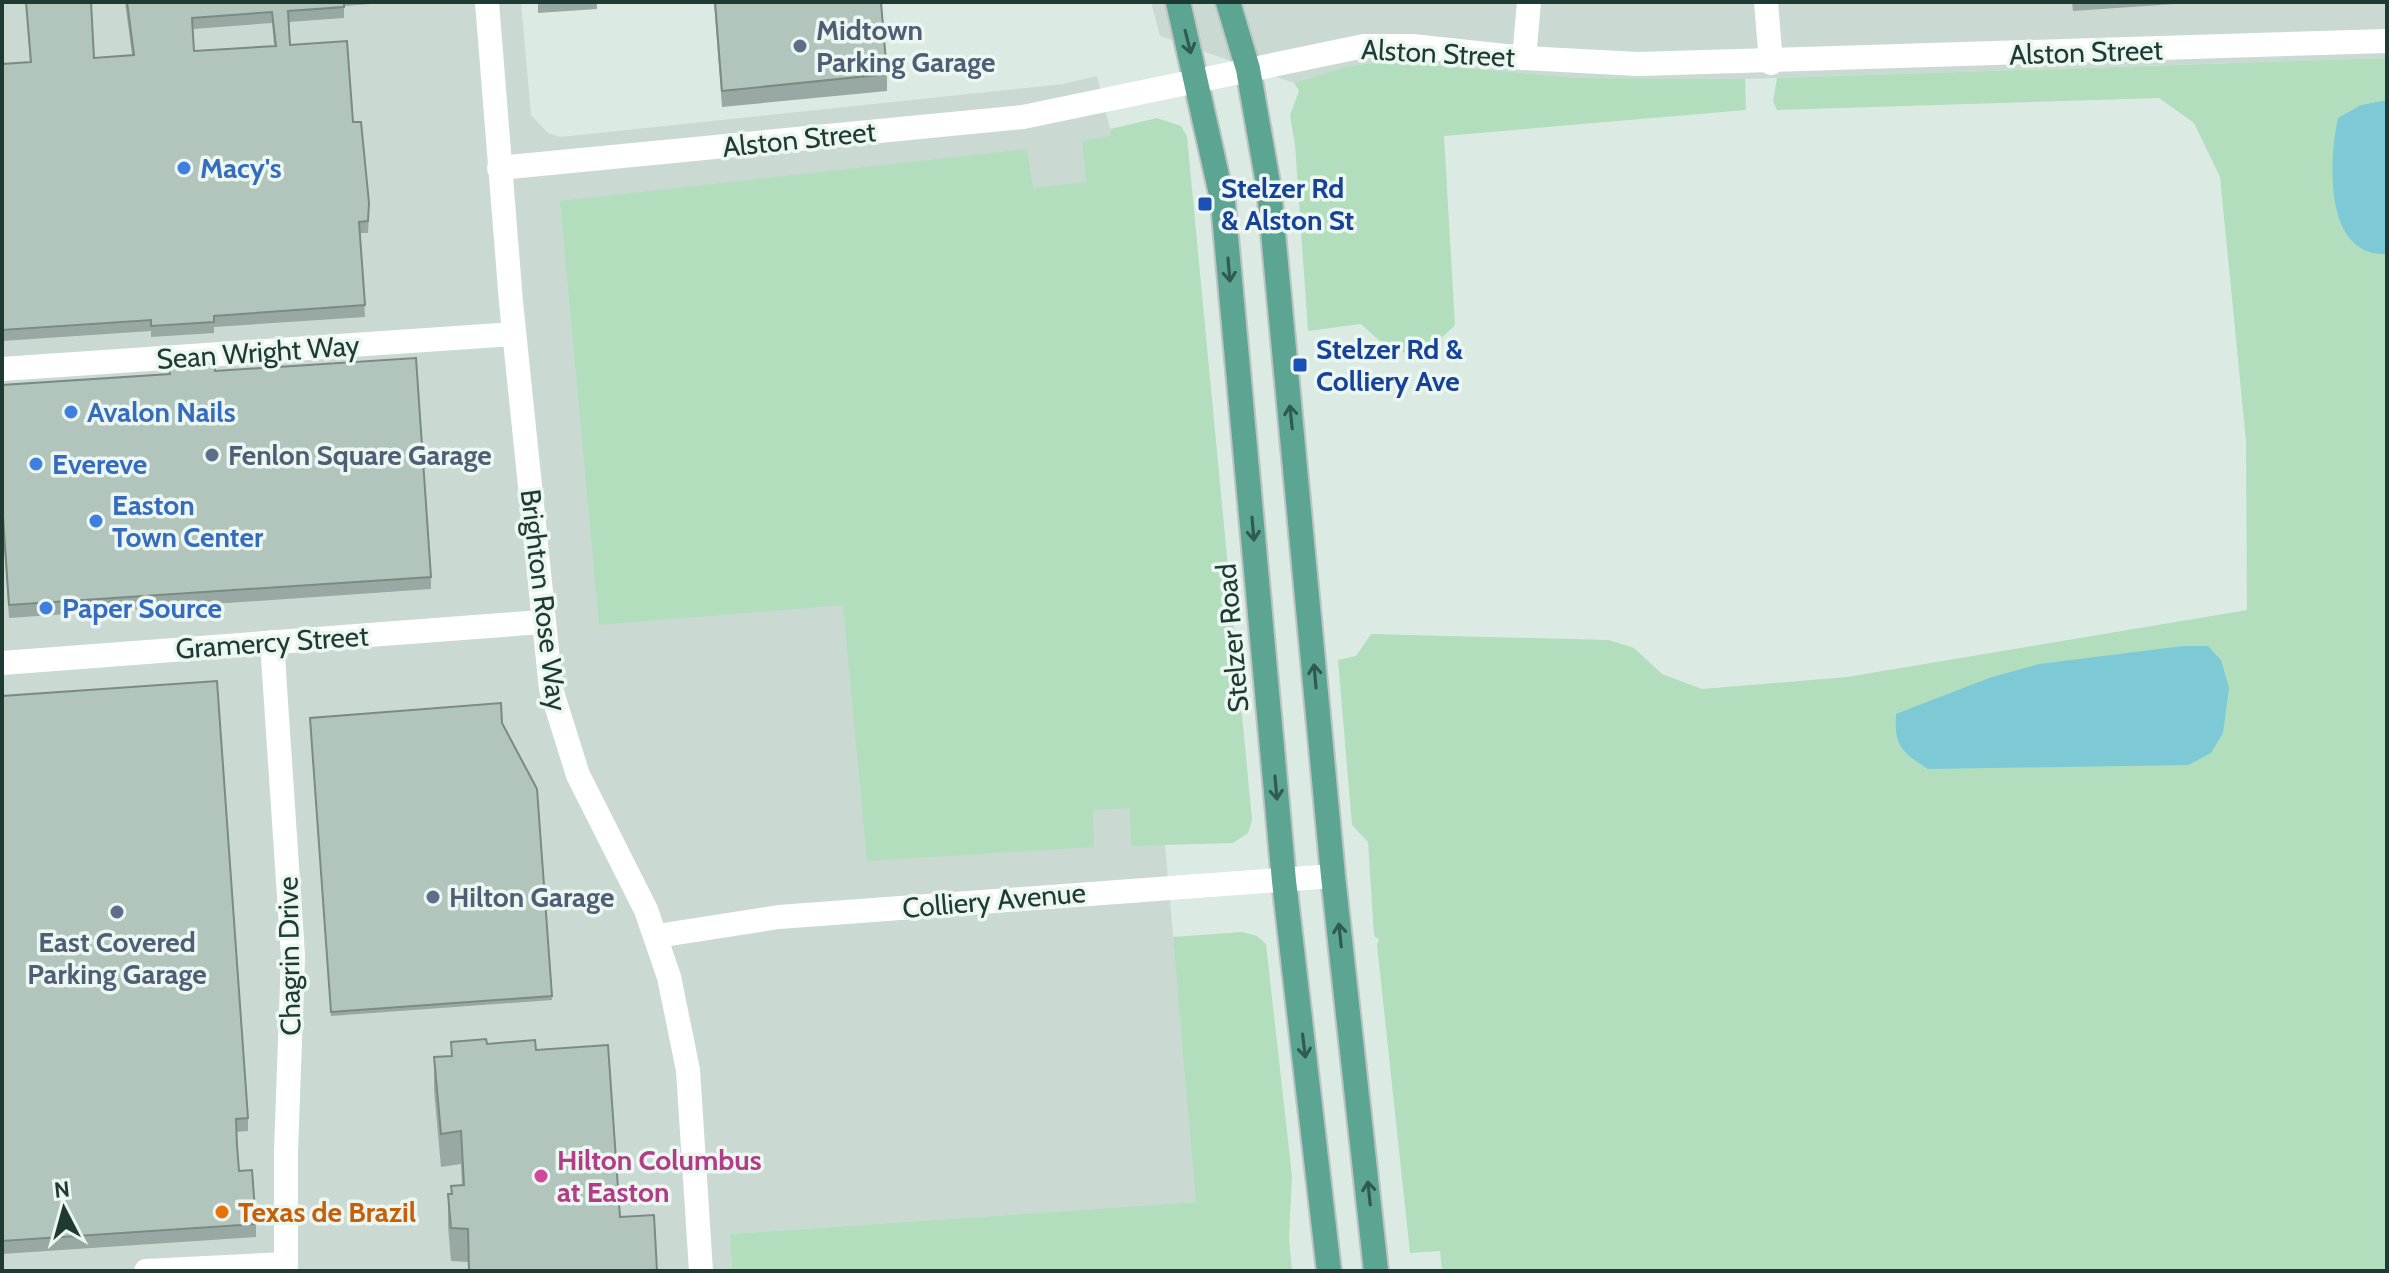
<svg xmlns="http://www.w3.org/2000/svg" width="2389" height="1273" viewBox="0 0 2389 1273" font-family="Cabin,sans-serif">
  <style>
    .built { fill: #cadad3 }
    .green { fill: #b2debe }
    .water { fill: #7dc9d6 }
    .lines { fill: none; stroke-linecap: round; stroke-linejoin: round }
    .major-casing { stroke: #bbc4c2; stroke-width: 28 }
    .minor { stroke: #fff; stroke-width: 24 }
    .major { stroke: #5ca592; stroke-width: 24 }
    .wall { fill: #98a9a3; fill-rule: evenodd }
    .building { fill: #b1c5bd; stroke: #7c8a84; stroke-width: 2; fill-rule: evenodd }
    .oneway { stroke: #305b50 }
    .service-dot { fill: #5c6f8a; stroke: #edf7f2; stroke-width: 3 }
    .shop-dot { fill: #3f7fe0; stroke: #edf7f2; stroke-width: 3 }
    .transit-dot { fill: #1a4fb4; stroke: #edf7f2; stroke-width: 3 }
    .hotel-dot { fill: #d1479c; stroke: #edf7f2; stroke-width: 3 }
    .food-dot { fill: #e8710a; stroke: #edf7f2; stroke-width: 3 }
    .labels { text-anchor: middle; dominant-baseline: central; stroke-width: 7; stroke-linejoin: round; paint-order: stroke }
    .service-label { font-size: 28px; font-weight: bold; fill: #4e5e75; stroke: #edf7f2; text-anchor: start }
    .street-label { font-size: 28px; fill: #1d3b33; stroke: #edf7f2 }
    .shop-label { font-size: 28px; font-weight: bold; fill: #366cbe; stroke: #edf7f2; text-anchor: start }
    .transit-label { font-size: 28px; font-weight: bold; fill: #164399; stroke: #edf7f2; text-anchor: start }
    .hotel-label { font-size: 28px; font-weight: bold; fill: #b23c85; stroke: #edf7f2; text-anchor: start }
    .food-label { font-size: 28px; font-weight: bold; fill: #c56008; stroke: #edf7f2; text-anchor: start }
  </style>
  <rect width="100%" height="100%" fill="#dceae4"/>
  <g class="built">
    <polygon points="2,2 521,2 531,115 548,133 560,137 1063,84 1097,76 1112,136 1104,164 1197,1202 730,1234 732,1271 2,1271"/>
    <polygon points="1151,2 2387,2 2387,58 1745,79 1577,78 1390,61 1349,66 1294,83 1160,36"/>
  </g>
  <g class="green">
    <polygon points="2387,58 2387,100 2361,105 2379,254 2387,254 2387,1271 1442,1271 1440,1251 1410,1253 1377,945 1379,939 1374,936 1368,842 1352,825 1338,660 1356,656 1371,634 1609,640 1634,648 1662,674 1702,689 1847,677 2247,610 2246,441 2220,177 2194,123 2159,98 1777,110 1773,101 1777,78"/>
    <path d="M 1390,61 L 1577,78 L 1745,79 L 1746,110 L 1444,136 L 1455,325 C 1416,364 1400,361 1361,324 L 1308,331 L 1295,145 L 1290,115 L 1299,91 L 1294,83 L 1349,66 Z"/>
    <polygon points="1157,118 1181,126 1187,136 1252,820 1248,833 1233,843 1131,846 1130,808 1093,810 1094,847 867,861 843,605 599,625 560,201 1027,149 1033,188 1086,182 1082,141 1111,136 1110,129"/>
    <polygon points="1242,932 1257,936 1266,944 1292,1176 1289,1238 1292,1271 732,1271 730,1234 1196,1202 1173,937"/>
  </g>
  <g class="water">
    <path d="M 2387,100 L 2387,254 C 2323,257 2329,160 2338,118 L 2361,105 Z"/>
    <path d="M 2183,646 L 2208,646 L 2221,660 L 2229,688 L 2223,733 L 2211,753 L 2188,765 L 1928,769 C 1902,752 1894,747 1896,714 L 1989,678 L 2039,664 Z"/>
  </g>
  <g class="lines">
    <defs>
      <g id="major">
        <polyline points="1178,2 1223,203 1284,881 1329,1271"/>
        <polyline points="1228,2 1248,69 1269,189 1333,876 1376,1271"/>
      </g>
    </defs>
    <use href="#major" class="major-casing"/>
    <g class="minor">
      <polyline points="487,2 511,302 551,689 578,775 646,910 669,977 688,1070 701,1271"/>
      <polyline points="1766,2 1771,63"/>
      <polyline points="1524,58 1529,2"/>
      <polyline points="499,168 1023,117 1364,46 1412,46 1524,58 1638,64 2387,41"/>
      <polyline points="2,369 514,334"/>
      <polyline points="272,642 293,956 286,1152 286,1271"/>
      <polyline points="2,663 541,622"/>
      <polyline points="657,936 779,917 1333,876"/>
      <polyline points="146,1271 286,1264"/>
    </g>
    <use href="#major" class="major"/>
  </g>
  <g class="wall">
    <path d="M 26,2 L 91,2 L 94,58 L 132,55 L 125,2 L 398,2 L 344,6 L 344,18 L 289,22 L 290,45 L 353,122 L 369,214 L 368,233 L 360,233 L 365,317 L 214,327 L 214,333 L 183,335 L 151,337 L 151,331 L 2,341 L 2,64 L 30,62 ZM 272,23 L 274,46 L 194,51 L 193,29 Z"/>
    <polygon points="538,2 597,2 597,9 538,13"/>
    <polygon points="714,2 881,2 887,74 887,91 722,107"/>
    <polygon points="2072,2 2204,2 2073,11"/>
    <polygon points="215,371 431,577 431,589 9,618 2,514 2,385"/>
    <polygon points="2,696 248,1118 248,1131 236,1132 239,1171 256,1224 256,1237 2,1254"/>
    <polygon points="310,718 502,723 537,789 552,1000 331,1016"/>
    <polygon points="451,1042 487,1044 536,1050 620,1217 657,1271 468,1271 468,1262 451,1261 448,1227 448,1194 451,1194 462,1185 461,1164 441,1167 434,1090 434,1057 451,1056"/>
  </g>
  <g class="building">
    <path d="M 26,2 L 91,2 L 94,58 L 134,55 L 127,2 L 344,2 L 344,7 L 288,11 L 290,45 L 347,41 L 353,122 L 361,122 L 369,203 L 368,221 L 359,222 L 365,305 L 214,316 L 214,322 L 183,324 L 151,326 L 151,320 L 2,330 L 2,64 L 31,62 ZM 272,12 L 276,46 L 194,51 L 192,18 Z"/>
    <polygon points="715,2 881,2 887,74 722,91"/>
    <polygon points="416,358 431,577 9,605 2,502 2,385 170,374 169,366 214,363 215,371"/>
    <polygon points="217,681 248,1118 236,1119 237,1145 239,1171 252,1170 256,1224 2,1241 2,696"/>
    <polygon points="501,703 502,723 537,789 552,996 331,1012 310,718"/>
    <polygon points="486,1039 487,1044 535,1040 536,1050 608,1045 620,1217 654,1215 657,1271 469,1271 468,1229 451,1228 448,1194 452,1194 451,1186 464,1185 461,1131 441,1134 434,1057 452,1056 451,1042"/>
  </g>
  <defs><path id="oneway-shaft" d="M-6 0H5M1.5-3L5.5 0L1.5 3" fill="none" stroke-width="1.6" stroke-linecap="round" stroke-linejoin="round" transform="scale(2)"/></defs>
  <g class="oneway">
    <use href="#oneway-shaft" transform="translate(1188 42) rotate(76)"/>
    <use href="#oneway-shaft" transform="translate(1229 270) rotate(85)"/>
    <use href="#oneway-shaft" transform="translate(1291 417) rotate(-96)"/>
    <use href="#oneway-shaft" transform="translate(1253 529) rotate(85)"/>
    <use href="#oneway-shaft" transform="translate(1315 676) rotate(-95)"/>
    <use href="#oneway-shaft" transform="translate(1276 788) rotate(85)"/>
    <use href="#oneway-shaft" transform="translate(1340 935) rotate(-96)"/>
    <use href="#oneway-shaft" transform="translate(1304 1046) rotate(83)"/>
    <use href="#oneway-shaft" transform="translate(1369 1193) rotate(-96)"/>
  </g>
  <g class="service-dot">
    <circle cx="800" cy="46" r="8"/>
    <circle cx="212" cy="455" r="8"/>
    <circle cx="433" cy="897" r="8"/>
    <circle cx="117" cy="912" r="8"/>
  </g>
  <g class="shop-dot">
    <circle cx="184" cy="168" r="8"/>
    <circle cx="71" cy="412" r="8"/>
    <circle cx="36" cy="464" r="8"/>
    <circle cx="96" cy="521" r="8"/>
    <circle cx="46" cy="608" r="8"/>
  </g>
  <g class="transit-dot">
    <rect x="1197" y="196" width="16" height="16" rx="4"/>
    <rect x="1292" y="357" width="16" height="16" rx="4"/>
  </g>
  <circle class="hotel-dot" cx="541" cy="1176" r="8"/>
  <circle class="food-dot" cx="222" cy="1212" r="8"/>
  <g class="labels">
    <g class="service-label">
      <text x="816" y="30">Midtown<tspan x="816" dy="32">Parking Garage</tspan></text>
      <text x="228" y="455">Fenlon Square Garage</text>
      <text x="449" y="897">Hilton Garage</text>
      <text x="117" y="942" text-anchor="middle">East Covered<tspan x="117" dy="32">Parking Garage</tspan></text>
    </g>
    <g class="street-label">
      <text transform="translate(2086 52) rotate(-2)">Alston Street</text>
      <text transform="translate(1438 53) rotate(3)">Alston Street</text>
      <text transform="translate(799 139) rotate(-6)">Alston Street</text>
      <text transform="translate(258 352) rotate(-4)">Sean Wright Way</text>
      <text transform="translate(544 600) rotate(83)">Brighton Rose Way</text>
      <text transform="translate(1232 638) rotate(-95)">Stelzer Road</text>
      <text transform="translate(272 642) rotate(-4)">Gramercy Street</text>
      <text transform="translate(994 900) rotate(-5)">Colliery Avenue</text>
      <text transform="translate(289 956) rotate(-91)">Chagrin Drive</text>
    </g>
    <g class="shop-label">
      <text x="200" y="168">Macy's</text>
      <text x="87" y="412">Avalon Nails</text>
      <text x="52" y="464">Evereve</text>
      <text x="112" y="505">Easton<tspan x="112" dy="32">Town Center</tspan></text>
      <text x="62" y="608">Paper Source</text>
    </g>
    <g class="transit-label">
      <text x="1221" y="188">Stelzer Rd<tspan x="1221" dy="32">&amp; Alston St</tspan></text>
      <text x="1316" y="349">Stelzer Rd &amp;<tspan x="1316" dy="32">Colliery Ave</tspan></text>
    </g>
    <g class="hotel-label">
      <text x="557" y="1160">Hilton Columbus<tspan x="557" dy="32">at Easton</tspan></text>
    </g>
    <g class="food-label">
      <text x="238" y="1212">Texas de Brazil</text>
    </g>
  </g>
  <rect width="2389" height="1273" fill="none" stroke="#1d3b33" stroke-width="8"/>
  <g transform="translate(64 1209) rotate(354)" stroke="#edf7f2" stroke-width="6" paint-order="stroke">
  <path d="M0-6L14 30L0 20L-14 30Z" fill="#1d3b33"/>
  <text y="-12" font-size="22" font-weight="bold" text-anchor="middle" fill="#1d3b33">N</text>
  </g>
</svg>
